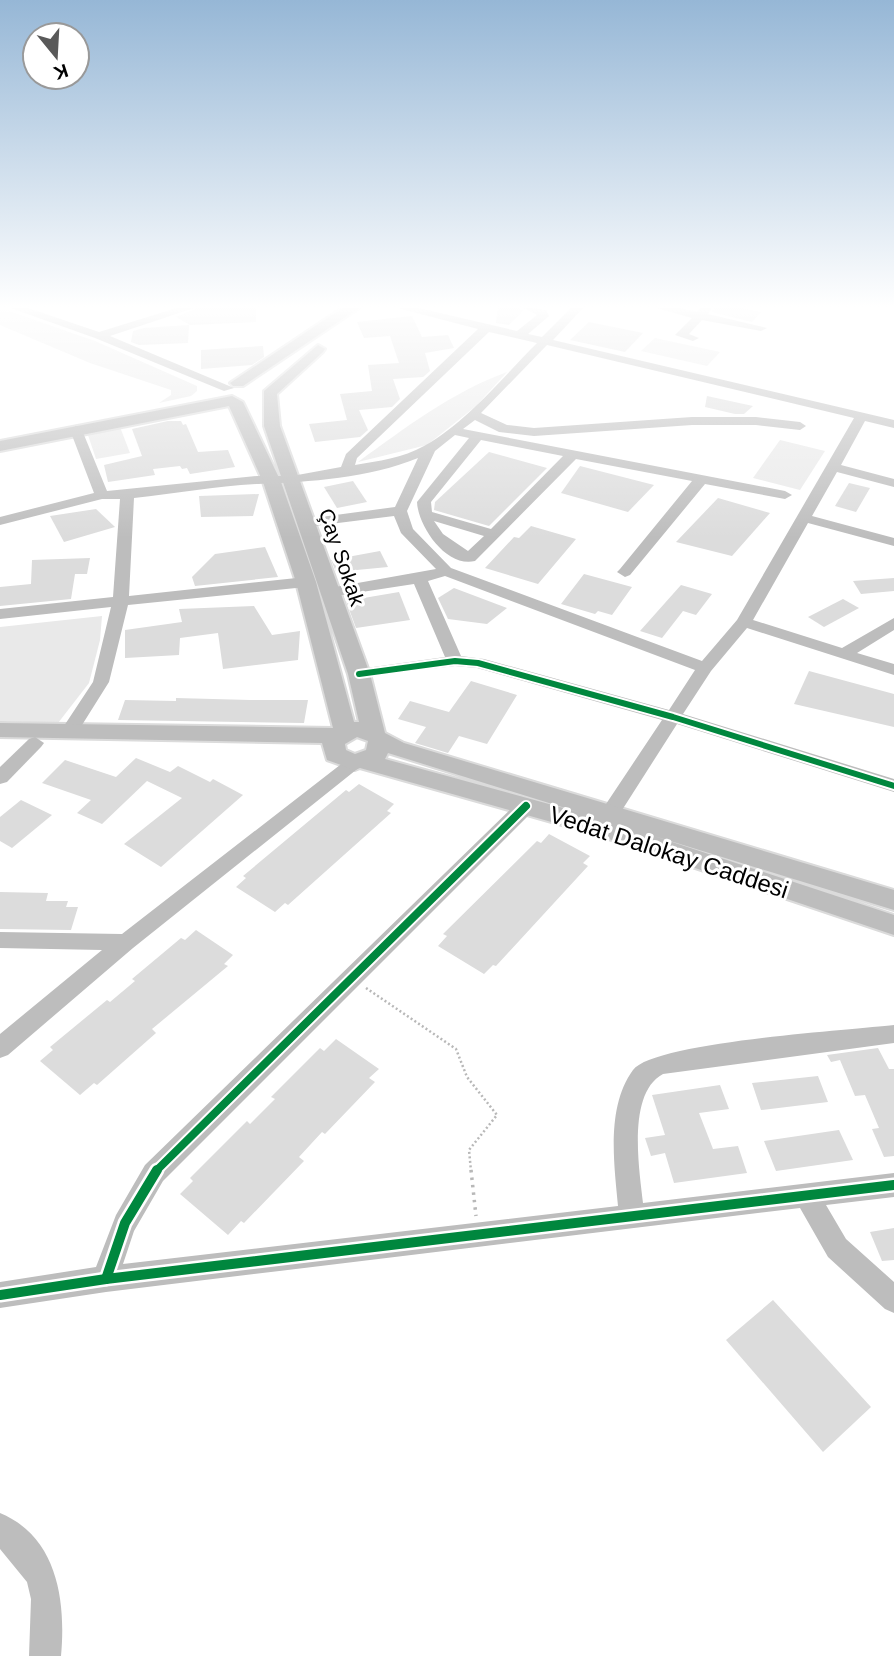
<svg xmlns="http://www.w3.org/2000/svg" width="894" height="1656" viewBox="0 0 894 1656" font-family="Helvetica,sans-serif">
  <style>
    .green { fill: #e9e9e9 }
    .building { fill: #dcdcdc }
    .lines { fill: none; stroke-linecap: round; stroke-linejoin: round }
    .major-casing { stroke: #dbdbdb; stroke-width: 4 }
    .path-far1 { stroke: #b8b8b8; stroke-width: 2.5; stroke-dasharray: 2 2.5; stroke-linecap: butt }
    .path { stroke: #b8b8b8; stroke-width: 3.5; stroke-dasharray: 2.5 5; stroke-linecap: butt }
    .minor { fill: #bdbdbd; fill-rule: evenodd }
    .major { fill: #bdbdbd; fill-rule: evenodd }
    .cycleway-far2-casing { stroke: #fff; stroke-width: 10 }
    .cycleway-far1-casing { stroke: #fff; stroke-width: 12 }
    .cycleway-casing { stroke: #fff; stroke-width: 15 }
    .cycleway-far2 { stroke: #00873e; stroke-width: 6 }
    .cycleway-far1 { stroke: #00873e; stroke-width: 8 }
    .cycleway { stroke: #00873e; stroke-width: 10 }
    .labels { text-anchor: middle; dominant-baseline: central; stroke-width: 6; stroke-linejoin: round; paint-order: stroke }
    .far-street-label { font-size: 21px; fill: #000; stroke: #fff }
    .street-label { font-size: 24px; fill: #000; stroke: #fff }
  </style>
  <rect width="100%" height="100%" fill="#fff"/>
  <g class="green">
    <polygon points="0,308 95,341 197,386 197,391 191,396 159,403 171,395 171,390 90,363 0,325"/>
    <polygon points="655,338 720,352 707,366 641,351"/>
    <path d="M 507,372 L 476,406 L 427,445 L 358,462 C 405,428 452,392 507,372 Z"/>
    <polygon points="120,427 130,453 96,459 87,432"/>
    <polygon points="780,440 825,451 800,490 753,478"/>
    <polygon points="102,616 100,640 89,683 58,723 0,721 0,627"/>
  </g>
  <g class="building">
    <polygon points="202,306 256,306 256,322 190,325 176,317"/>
    <polygon points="498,306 518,306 523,311 509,325 496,323"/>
    <polygon points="715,306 732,306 761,312 752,322 712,312"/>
    <polygon points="412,316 422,337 448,335 454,348 425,353 430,371 423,377 393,379 400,399 392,407 359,410 368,430 360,437 315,442 309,424 347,420 340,394 372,391 368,365 399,363 390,336 364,338 357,322"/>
    <polygon points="589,322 643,333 625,352 570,340"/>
    <polygon points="189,325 188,343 139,345 131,342 133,331 144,328"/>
    <polygon points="263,346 264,357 252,365 201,369 201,350"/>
    <polygon points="707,396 753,406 744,414 735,414 705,407"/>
    <polygon points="168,421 181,421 183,425 186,424 198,452 228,450 235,467 190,474 187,468 182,469 180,466 153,469 155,475 108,482 104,465 142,456 132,429"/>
    <polygon points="489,452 547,468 489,526 434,510 435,502"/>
    <polygon points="580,466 654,485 628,512 561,493"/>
    <polygon points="353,481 367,502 337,508 324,487"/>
    <polygon points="849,483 870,488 856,512 835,506"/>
    <polygon points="259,494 253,516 201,517 199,496"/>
    <polygon points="718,498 770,513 732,556 676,542"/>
    <polygon points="96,509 115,527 64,542 50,516"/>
    <polygon points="531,526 576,539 538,584 485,568 514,537 519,538"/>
    <polygon points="265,547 278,577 195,586 192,577 215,554"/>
    <polygon points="380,551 388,567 336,572 331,560"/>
    <polygon points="90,558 87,574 75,574 71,599 0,606 0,587 31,584 32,560"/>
    <polygon points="584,574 632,587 612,615 598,611 595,614 561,604"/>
    <polygon points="894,578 894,591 861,594 853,581"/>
    <polygon points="681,585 712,594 696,615 683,611 662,638 640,631"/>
    <polygon points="454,588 507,608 487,624 448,619 438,598"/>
    <polygon points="399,592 410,620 356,628 346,601"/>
    <polygon points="843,599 859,608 824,627 808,617"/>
    <polygon points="254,606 272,635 300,631 298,660 223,669 218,633 180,638 179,655 125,658 125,630 182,622 179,609"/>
    <polygon points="809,671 894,694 894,727 794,704"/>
    <polygon points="471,681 517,695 487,744 459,736 448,753 415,743 426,727 398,719 410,701 449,712"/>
    <polygon points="176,698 250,700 308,700 304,723 118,720 125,700 176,701"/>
    <polygon points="136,758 170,772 178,766 210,782 213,779 243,795 161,867 124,844 182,798 147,781 102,824 77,813 91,800 42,783 65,760 116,777"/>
    <polygon points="359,784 394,804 387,811 391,813 288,905 285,903 275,912 236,887 246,878 243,876 346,790 349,792"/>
    <polygon points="21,800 52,815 12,848 0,841 0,817"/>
    <polygon points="549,834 590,856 583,863 588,866 496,966 493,965 484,974 438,946 447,936 443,934 537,841 541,843"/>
    <polygon points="0,892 48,893 46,901 68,901 66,907 78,907 71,930 0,929"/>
    <polygon points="196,930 233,955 224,964 228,966 152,1029 156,1033 97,1085 94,1083 80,1095 40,1061 53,1050 50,1047 107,1000 110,1002 135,981 132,979 181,938 185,940"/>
    <polygon points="336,1039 379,1069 369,1078 375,1082 325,1134 322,1132 299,1157 304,1161 244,1223 241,1221 228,1235 180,1194 193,1181 190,1178 247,1121 250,1124 275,1099 271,1097 320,1048 324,1051"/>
    <polygon points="878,1048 889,1069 894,1069 894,1156 884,1157 872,1129 879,1128 865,1095 855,1096 840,1060 831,1062 827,1055"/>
    <polygon points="818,1076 828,1102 761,1110 752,1083"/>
    <polygon points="720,1085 729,1109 699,1113 713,1149 738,1146 747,1173 674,1183 665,1153 651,1156 645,1138 665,1135 652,1095"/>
    <polygon points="839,1130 853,1160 776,1171 764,1141"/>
    <polygon points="894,1228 894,1260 882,1261 870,1232"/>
    <polygon points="773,1300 871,1407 823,1452 726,1340"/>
  </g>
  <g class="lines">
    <defs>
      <g id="major">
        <polygon points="345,306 362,306 243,386 233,386 230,383"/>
        <path d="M 318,345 L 325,349 L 323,352 L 277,394 L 280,426 L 370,674 L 385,733 L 404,743 L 894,890 L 894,910 L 654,836 L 894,915 L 894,935 L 594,834 L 360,768 L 355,770 L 327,760 L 322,743 L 0,737 L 0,723 L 333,728 L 296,582 L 263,482 L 229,406 L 0,451 L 0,441 L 232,396 L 243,402 L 281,482 L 316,582 L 354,722 L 359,722 L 348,674 L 264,426 L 264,391 ZM 357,737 L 368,741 L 366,750 L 355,754 L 346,750 L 345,744 ZM 388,753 L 578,812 L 385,759 Z"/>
      </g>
    </defs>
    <use href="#major" class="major-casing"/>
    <polyline class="path-far1" points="366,988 456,1049 467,1077 497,1115 469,1150 471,1171"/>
    <polyline class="path" points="471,1170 476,1216"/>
    <g class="minor">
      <polygon points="5,306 22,306 99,332 183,306 200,306 110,336 234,388 224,391 95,338"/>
      <path d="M 390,306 L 410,306 L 517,331 L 537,315 L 520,306 L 546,310 L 549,316 L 528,334 L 542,337 L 573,306 L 585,306 L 553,340 L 894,420 L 894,428 L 865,421 L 841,465 L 894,479 L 894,487 L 837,472 L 812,516 L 894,538 L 894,546 L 808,523 L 753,620 L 842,648 L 894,618 L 894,630 L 857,653 L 894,664 L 894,675 L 747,628 L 711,671 L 683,714 L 894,779 L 894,792 L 677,724 L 617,818 L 610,820 L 600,813 L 662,720 L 477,668 L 455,666 L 353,678 L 351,674 L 359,669 L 445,657 L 414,584 L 329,597 L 321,592 L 324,589 L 436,569 L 401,533 L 394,516 L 306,527 L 299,523 L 306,519 L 395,507 L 418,458 C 369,478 310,482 258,484 C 217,486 175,494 134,498 L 129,596 L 306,577 L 314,582 L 306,587 L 128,605 L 109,682 L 77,733 L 65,733 L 62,729 L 93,682 L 111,607 L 0,619 L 0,609 L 113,597 L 120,499 L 102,499 L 0,525 L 0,517 L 94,493 L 70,430 L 76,426 L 82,430 L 107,491 L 257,476 L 292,476 L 341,467 L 346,454 L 478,329 ZM 489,332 L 537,343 C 502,378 467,422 424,446 C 403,458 378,461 355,465 L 357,458 ZM 547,345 L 854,418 L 737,620 L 702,661 L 451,568 L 413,529 L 407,511 L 435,451 L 455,435 L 469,438 L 417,502 C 418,526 446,568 475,561 L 576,459 L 692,481 L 620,569 L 617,572 L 625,577 L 630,575 L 705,484 L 785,499 L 792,495 L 785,491 L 463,429 L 475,420 L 499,432 L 534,436 L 692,425 L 756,425 L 800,430 L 806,426 L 800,422 L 756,417 L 692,417 L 534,428 L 507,425 L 481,413 ZM 481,440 L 563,456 L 491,529 L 432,512 L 431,502 ZM 434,521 L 484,536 L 468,551 L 443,534 ZM 445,576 L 695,670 L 669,710 L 484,659 L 461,656 L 428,581 Z"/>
      <polygon points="649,306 671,306 697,312 703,306 713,306 708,314 767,328 761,331 702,320 689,334 699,338 693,341 675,335 692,318"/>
      <polygon points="35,737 44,743 41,747 7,782 0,784 0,767 29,739"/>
      <polygon points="355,756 364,762 361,766 133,948 8,1055 0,1058 0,1034 102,950 0,948 0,932 122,934 349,758"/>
      <path d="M 526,799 L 535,806 L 533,811 L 163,1181 L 134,1231 L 123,1264 L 618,1206 C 614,1163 606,1107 633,1070 C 654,1042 851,1030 894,1025 L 894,1043 L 663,1074 C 627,1093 639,1168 643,1203 L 894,1173 L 894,1197 L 826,1205 L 846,1239 L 894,1282 L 894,1313 L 885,1309 L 828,1257 L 800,1208 L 106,1292 L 0,1308 L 0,1282 L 96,1267 L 116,1215 L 145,1165 L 519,801 Z"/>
      <path d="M 0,1513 C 58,1537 66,1602 61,1656 L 29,1656 L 31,1599 L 27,1582 L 0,1549 Z"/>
    </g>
    <use href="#major" class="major"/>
    <defs>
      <polyline id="cycleway-far2" points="359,674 455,661 478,663 673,717 894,786"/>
      <polyline id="cycleway-far1" points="156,1171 526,806"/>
      <g id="cycleway">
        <polyline points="106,1279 125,1223 157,1170"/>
        <polyline points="0,1295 106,1279 894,1185"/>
      </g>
    </defs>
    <use href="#cycleway-far2" class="cycleway-far2-casing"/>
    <use href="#cycleway-far1" class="cycleway-far1-casing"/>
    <use href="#cycleway" class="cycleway-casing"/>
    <use href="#cycleway-far2" class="cycleway-far2"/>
    <use href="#cycleway-far1" class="cycleway-far1"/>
    <use href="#cycleway" class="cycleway"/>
  </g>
  <linearGradient id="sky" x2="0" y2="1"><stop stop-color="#96b7d6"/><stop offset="0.57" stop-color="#fff"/><stop offset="1" stop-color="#fff" stop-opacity="0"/></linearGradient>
  <rect width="894" height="538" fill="url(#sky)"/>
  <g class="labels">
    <g class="far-street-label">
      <text transform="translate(342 557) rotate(71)">Çay Sokak</text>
    </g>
    <g class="street-label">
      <text transform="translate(669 852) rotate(18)">Vedat Dalokay Caddesi</text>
    </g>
  </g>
  <g transform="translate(56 56) rotate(162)"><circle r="33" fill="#ffffff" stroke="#999999" stroke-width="2"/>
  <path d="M0-5L12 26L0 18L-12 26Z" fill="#595959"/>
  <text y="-10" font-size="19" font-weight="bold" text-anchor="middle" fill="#000000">K</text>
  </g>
</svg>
